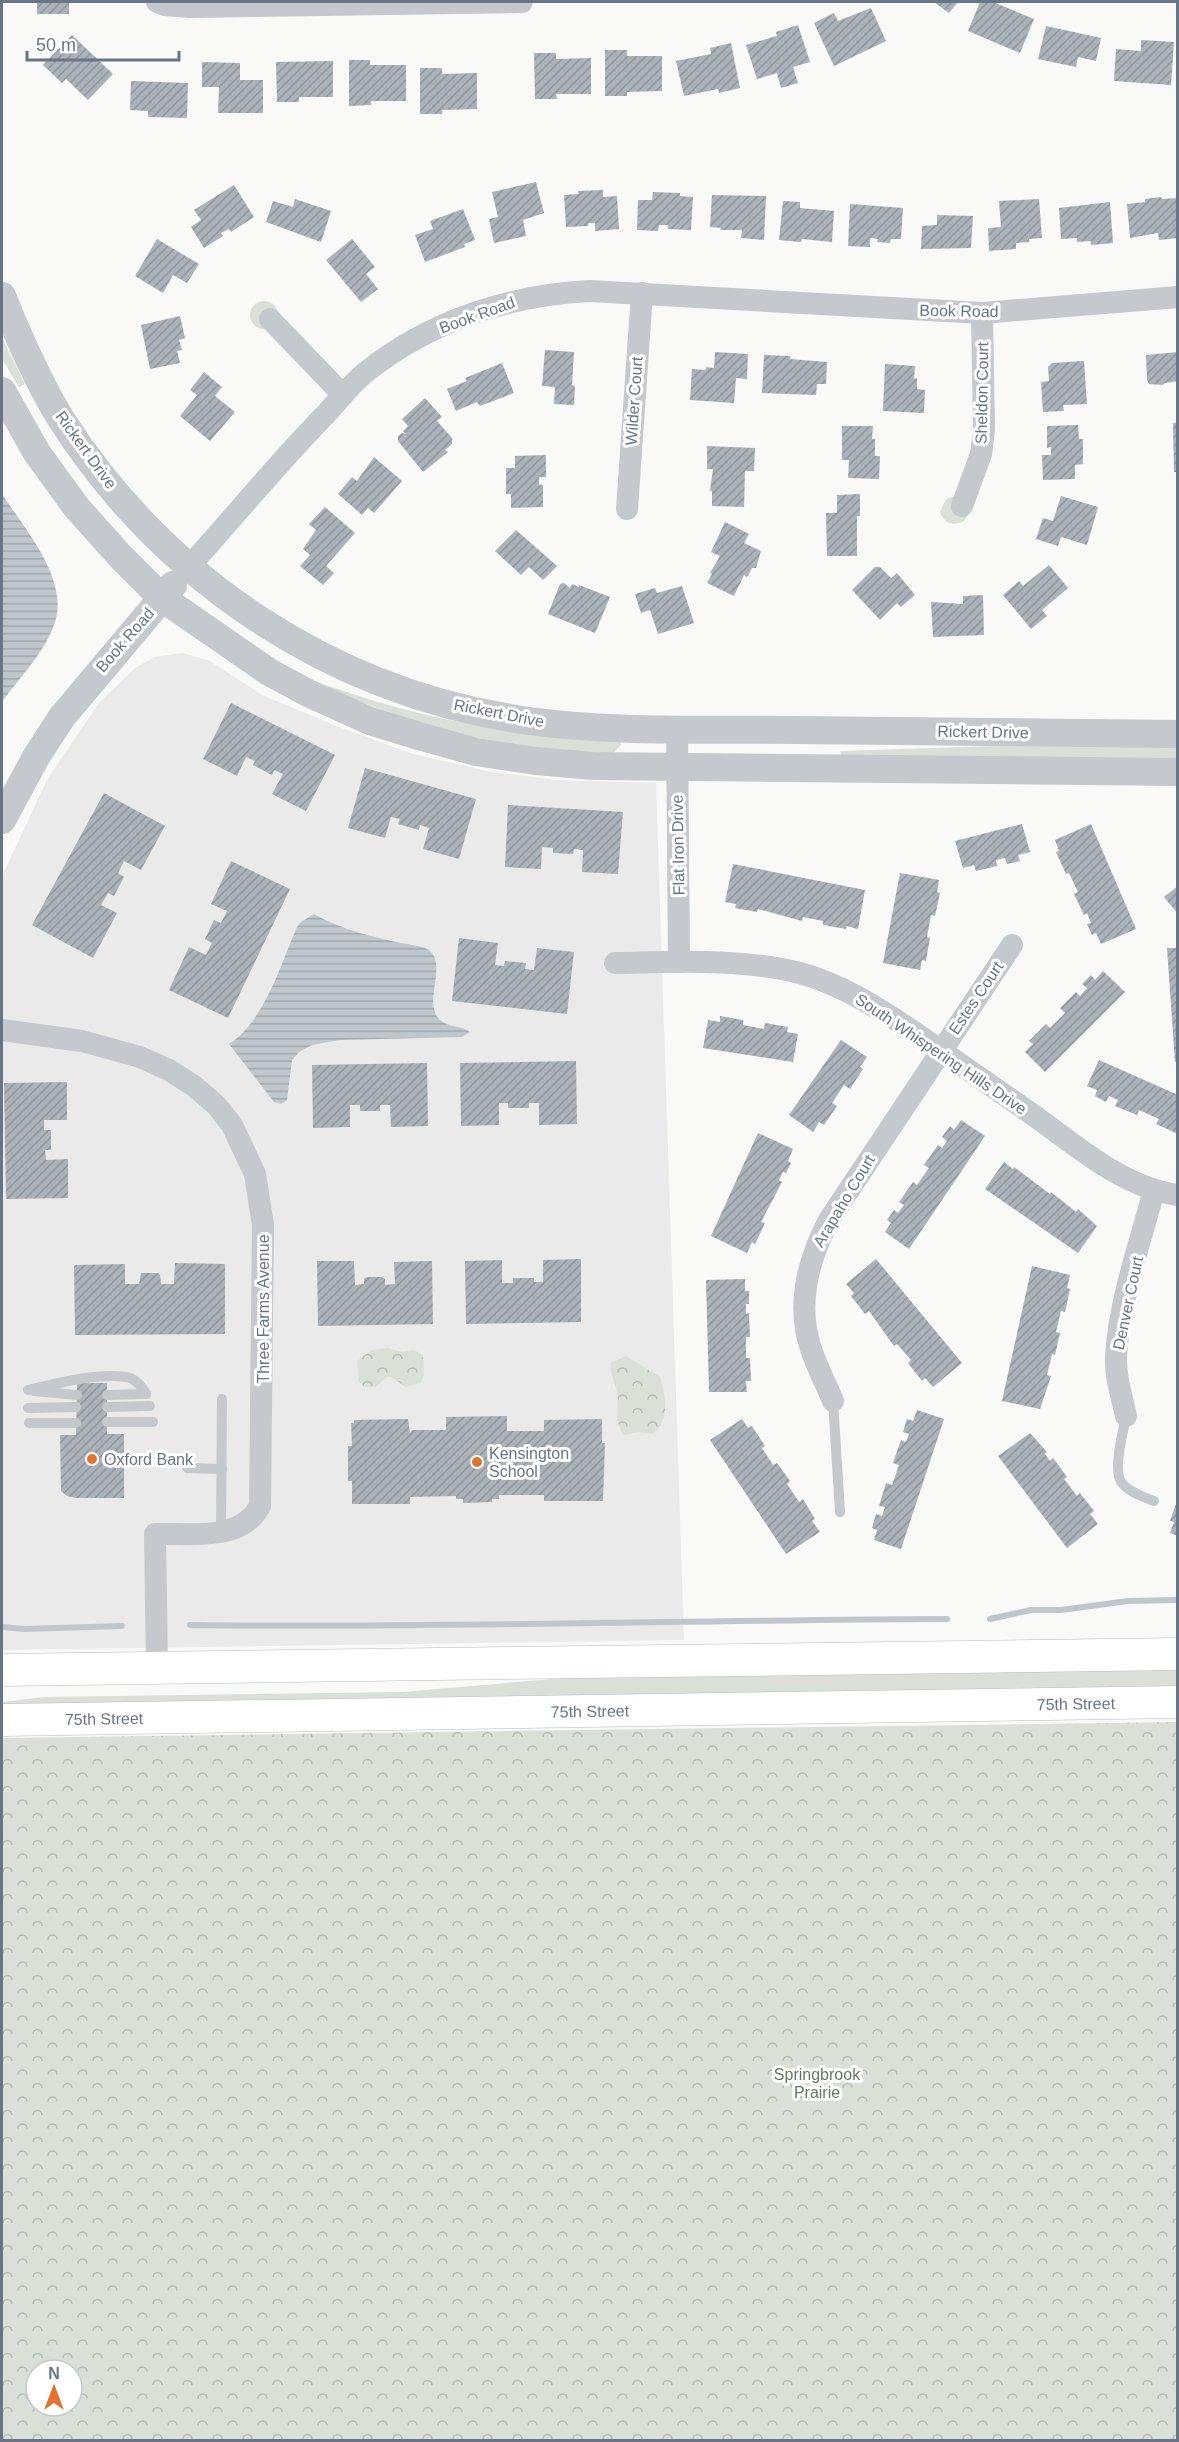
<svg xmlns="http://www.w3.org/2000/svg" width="1179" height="2442" viewBox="0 0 1179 2442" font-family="Arial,sans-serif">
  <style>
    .built { fill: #eaeaea }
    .grass { fill: #dae0d8 }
    .forest { fill: url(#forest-crowns); fill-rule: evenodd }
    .water { fill: url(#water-rules) }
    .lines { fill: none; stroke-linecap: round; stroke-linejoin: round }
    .stream { stroke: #bfc7cd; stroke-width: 6 }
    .building { fill: url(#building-hatch) }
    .secondary-casing { stroke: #b7bbc1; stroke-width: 33 }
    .service { stroke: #c5c8cc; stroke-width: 10 }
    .minor { stroke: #c5c8cc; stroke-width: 22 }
    .tertiary { stroke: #c5c8cc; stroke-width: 28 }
    .secondary { stroke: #fff; stroke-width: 32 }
    .poi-dot { fill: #e07330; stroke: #fff; stroke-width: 2 }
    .labels { text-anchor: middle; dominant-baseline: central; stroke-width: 6; stroke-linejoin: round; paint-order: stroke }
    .street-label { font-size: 16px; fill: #697587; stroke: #fff }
    .poi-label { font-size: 16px; fill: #697587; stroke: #fff; text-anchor: start }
    .park-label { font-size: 16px; fill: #657964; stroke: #fff }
  </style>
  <defs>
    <pattern id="forest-crowns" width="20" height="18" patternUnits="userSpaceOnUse" patternTransform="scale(1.5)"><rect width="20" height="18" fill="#dae0d8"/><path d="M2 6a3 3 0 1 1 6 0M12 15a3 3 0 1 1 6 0" fill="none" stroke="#b5bab5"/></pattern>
    <pattern id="water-rules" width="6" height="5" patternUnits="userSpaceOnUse" patternTransform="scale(1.5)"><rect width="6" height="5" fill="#bfc7cd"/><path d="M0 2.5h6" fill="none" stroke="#9fa6ac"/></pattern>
    <pattern id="building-hatch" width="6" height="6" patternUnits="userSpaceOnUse" patternTransform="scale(1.5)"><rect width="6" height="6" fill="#acb2b9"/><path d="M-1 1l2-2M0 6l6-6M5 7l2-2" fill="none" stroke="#90959c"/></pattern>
  </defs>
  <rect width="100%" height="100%" fill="#f9f9f7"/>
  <polygon class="built" points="182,653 208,660 262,695 339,727 413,754 487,771 557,780 656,783 684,1640 2,1650 2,876 48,778 99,703 135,668 155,657"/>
  <g class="grass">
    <circle cx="264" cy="315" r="14"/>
    <polygon points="2,338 25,384 19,387 2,359"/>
    <path d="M 955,496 L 969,513 L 964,521 C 953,527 944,523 940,512 L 946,499 Z"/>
    <path d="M 329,686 C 429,722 515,734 620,741 L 621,745 L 613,753 C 514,753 418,728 328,688 Z"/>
    <polygon points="1053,744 1177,744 1178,759 841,756 840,751"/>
    <polygon points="1178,1665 1177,1691 2,1708 2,1702 44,1697 403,1692 610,1674"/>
  </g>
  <g class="forest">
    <polygon points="388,1348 402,1352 414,1350 423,1355 424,1375 420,1383 406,1387 391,1377 386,1377 376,1387 364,1387 359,1381 357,1361 372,1350"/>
    <path d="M 626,1356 L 660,1377 C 666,1397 670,1420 653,1434 L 638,1432 L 623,1435 C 613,1417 620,1409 617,1392 C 615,1381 609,1374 611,1363 Z"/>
    <path d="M 1177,1722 L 1177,2440 L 2,2440 L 2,1738 ZM 36,2370 L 72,2370 L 72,2406 L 36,2406 Z"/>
  </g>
  <g class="water">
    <path d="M 2,494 C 24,528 69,579 55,622 C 46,651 20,677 2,702 Z"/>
    <path d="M 314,914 C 342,930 375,938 407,944 C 415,946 427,946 432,953 C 445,969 423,1004 440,1020 C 449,1028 461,1025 470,1032 L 462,1037 L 340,1040 L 312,1045 L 299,1052 L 292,1060 L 287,1100 L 281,1104 L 274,1102 L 229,1044 C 264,1022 281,964 297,927 L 301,922 Z"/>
  </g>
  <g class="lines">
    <g class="stream">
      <polyline points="990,1619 1031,1610 1061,1610 1128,1601 1178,1600"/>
      <path d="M 190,1625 C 442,1628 695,1620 947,1619"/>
      <polyline points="2,1627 24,1629 122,1626"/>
    </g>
  </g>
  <g class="building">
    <rect x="37" y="2" width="32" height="12"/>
    <polygon points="934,2 958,2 949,13"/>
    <polygon points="980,2 993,2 1034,19 1020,53 968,31"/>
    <polygon points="871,8 886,41 834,66 814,23 834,13 838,21"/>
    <polygon points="798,25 810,62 793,67 798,83 781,88 777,73 757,79 746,45 777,36 776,32"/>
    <polygon points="1046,26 1101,38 1096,61 1078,57 1076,67 1038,59"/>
    <polygon points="72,35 113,74 88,100 66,79 62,83 43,65"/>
    <polygon points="1141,40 1174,42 1171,85 1114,81 1116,49 1141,51"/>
    <polygon points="731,43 740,88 719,93 718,89 684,96 676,61 711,54 710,48"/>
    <polygon points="605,50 627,50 627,56 662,56 662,91 627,92 627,96 605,96"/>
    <polygon points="534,53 556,53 556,59 591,58 591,94 556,94 557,99 535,99"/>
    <polygon points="349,60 370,60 370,65 406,65 406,101 371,101 371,105 349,106"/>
    <polygon points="333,61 333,97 299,97 299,102 277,102 276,62"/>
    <polygon points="202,62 240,63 240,80 263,80 263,113 218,113 219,87 202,87"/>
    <polygon points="420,68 442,68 442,74 477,73 477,109 442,110 442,114 420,114"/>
    <polygon points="131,81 188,83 187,118 148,117 148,111 130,110"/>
    <polygon points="536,182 544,213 523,220 526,236 494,243 489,219 498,217 492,192"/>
    <polygon points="234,185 254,217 231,232 229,229 221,233 223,236 204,248 191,227 201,220 194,210"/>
    <polygon points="603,190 603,197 617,196 619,229 595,231 595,223 588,223 588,226 566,227 564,195 579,194 578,191"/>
    <polygon points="653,192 680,193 680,196 693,197 691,230 668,229 668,225 659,225 658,231 637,230 638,200 652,200"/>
    <polygon points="712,195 766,196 764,240 741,238 742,230 720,230 721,228 710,227"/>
    <polygon points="1161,197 1162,199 1178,198 1178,238 1159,240 1158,233 1130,238 1127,204 1145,202 1145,199"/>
    <polygon points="295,199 331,211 321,242 266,222 273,201 293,207"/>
    <polygon points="1039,199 1042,238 1029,239 1029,242 1016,243 1016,249 989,251 988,228 1001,227 999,201"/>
    <polygon points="783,201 800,202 800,208 834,211 832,242 802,239 801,242 779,240"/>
    <polygon points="1110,202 1113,243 1091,245 1091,241 1077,242 1077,238 1061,239 1059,208"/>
    <polygon points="850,204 903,208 901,239 891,239 890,243 877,242 878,239 870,238 870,247 848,246"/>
    <polygon points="463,209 475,240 464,244 465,247 425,262 415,235 433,229 430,221"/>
    <polygon points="937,215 973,216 971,248 921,249 922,226 937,225"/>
    <polygon points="157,239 199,264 187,283 173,275 163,293 135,276"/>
    <polygon points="352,239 375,267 366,274 378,289 361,302 326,260"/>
    <polygon points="180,316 185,338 179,340 182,350 177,351 180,363 150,369 141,325"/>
    <polygon points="545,350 574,352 572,385 575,386 574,405 554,404 555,387 542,386"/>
    <polygon points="715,352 748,354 747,379 736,378 734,403 690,400 692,369 706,370 706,367 714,368"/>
    <polygon points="1178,352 1178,381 1165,383 1162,385 1149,384 1147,380 1146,355"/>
    <polygon points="764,355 790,356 790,359 827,362 826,384 817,384 816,395 762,393"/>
    <polygon points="1084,361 1087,404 1063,405 1064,411 1043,412 1041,382 1049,381 1048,367 1052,363"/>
    <polygon points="502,363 514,393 480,406 477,402 456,411 447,389 467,381 465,378"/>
    <polygon points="885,364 915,366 914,379 917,378 917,389 925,390 924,413 883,411"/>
    <polygon points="204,372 222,387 215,396 235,412 210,441 180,416 197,395 190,390"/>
    <polygon points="425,398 442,417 437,421 452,438 452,444 445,450 448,452 423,472 398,441 398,436 402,433 406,434 403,431 408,426 402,419"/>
    <polygon points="1173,423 1178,423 1178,472 1174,472"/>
    <polygon points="1078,425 1079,439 1083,439 1083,464 1075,465 1075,479 1043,480 1042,455 1051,455 1051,447 1047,448 1047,426"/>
    <polygon points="842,426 873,426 872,439 875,439 875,456 880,456 879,479 848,478 849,460 842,460"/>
    <polygon points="707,446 755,448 754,471 745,471 744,507 712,506 712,491 710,491 713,469 707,469"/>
    <polygon points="546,455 546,477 539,477 539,485 543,485 543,507 511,508 511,494 506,494 506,468 515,468 515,456"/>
    <polygon points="374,457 402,481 374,513 368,508 362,515 338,494 352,477 357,481"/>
    <polygon points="860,494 860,516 857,516 857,556 827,556 826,513 837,513 837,495"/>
    <polygon points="1061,496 1098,507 1087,545 1061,537 1058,546 1036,539 1043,518 1053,521"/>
    <polygon points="325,507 355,533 326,566 334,573 323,585 300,566 310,555 303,549 316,530 309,524"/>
    <polygon points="725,522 749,534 744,543 761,551 756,568 752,568 747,577 744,575 734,596 707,583 712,574 710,573 720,556 711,552"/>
    <polygon points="516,530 557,566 543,580 529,567 521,575 495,551"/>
    <polygon points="1049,565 1068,588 1042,610 1047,616 1031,629 1003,595 1019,581 1023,586"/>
    <polygon points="875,567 880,567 891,578 897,573 915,595 901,607 897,603 880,620 852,590"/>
    <polygon points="564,583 570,588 572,584 579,587 579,585 610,597 595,633 548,614 560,584"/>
    <polygon points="682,586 694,623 658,634 650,610 641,613 635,594 655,588 657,593"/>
    <polygon points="983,595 984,635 933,637 931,602 963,604 963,596"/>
    <polygon points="231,703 335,755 306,811 272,794 283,774 274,770 272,775 253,765 255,761 246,757 237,776 203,759"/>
    <polygon points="365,768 476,799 459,859 423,849 429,828 420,825 419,830 398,824 400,819 391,817 385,838 348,828"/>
    <polygon points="104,793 165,826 141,870 124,861 118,873 124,877 114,896 108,893 101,905 117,913 93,958 32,925"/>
    <polygon points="508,805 623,812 618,874 582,872 583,850 574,849 573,854 553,853 553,848 542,847 541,869 505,867"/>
    <polygon points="1022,824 1030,852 1018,855 1020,861 1007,864 1005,858 996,860 997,866 976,871 974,865 963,868 955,841"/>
    <polygon points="1091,824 1136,929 1101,944 1096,933 1092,935 1087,924 1091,923 1087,913 1084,915 1074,894 1078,892 1069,873 1066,874 1056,852 1059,851 1055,840"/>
    <polygon points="231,861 290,889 228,1018 169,990 189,947 206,955 212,943 205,939 214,920 221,923 227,911 211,904"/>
    <polygon points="733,864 865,890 858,929 846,926 846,929 823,925 823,921 803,917 802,921 758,909 757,912 735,908 736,904 725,902"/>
    <polygon points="900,873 939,880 937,892 940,893 935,916 931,915 927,937 930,938 926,961 922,960 920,970 883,963"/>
    <polygon points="1178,886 1178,914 1164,897"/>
    <polygon points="459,938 498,943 495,965 504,966 505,961 526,963 525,969 534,970 537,948 574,952 567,1014 452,1001"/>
    <polygon points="1167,948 1178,948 1178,1062 1175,1062"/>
    <polygon points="1103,971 1125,992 1045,1072 1025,1052 1033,1044 1029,1041 1046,1024 1050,1028 1065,1013 1060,1008 1076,992 1080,996 1087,988 1082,984 1091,975 1095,980"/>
    <polygon points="720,1016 743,1020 743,1025 764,1029 765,1023 788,1027 787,1032 798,1034 793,1062 703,1048 708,1020 720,1022"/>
    <polygon points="841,1040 867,1057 860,1067 863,1069 850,1089 844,1085 832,1103 837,1106 824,1125 819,1122 813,1132 789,1115"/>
    <polygon points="1099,1060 1178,1095 1178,1134 1156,1124 1159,1119 1139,1110 1137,1115 1115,1106 1118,1100 1109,1096 1106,1102 1095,1096 1097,1090 1087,1086"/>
    <polygon points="576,1061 577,1124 539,1125 539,1103 529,1103 529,1108 508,1108 508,1103 499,1103 499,1125 461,1126 460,1063"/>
    <polygon points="427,1063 428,1126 391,1127 390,1105 380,1105 380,1111 360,1111 360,1105 350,1105 350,1127 313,1128 312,1065"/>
    <polygon points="67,1082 67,1120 44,1120 44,1130 51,1130 51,1150 45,1150 46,1160 68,1159 68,1198 6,1199 4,1083"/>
    <polygon points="961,1120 985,1136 909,1249 885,1232 891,1223 887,1220 894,1210 898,1213 904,1205 899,1202 913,1182 917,1185 929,1168 924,1165 938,1145 942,1148 947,1141 942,1137 950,1126 954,1130"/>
    <polygon points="758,1133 793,1149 788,1161 791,1163 786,1173 783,1172 779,1180 782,1182 761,1222 765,1223 755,1244 752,1242 747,1253 711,1236"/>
    <polygon points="1004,1162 1013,1169 1014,1167 1050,1194 1051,1192 1076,1212 1078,1209 1097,1226 1078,1253 985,1189"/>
    <polygon points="581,1259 581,1322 466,1324 465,1261 502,1260 502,1283 513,1283 513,1278 534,1278 534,1282 543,1282 543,1260"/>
    <polygon points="876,1259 962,1363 933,1387 925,1378 922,1381 908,1363 911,1360 897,1344 894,1346 869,1311 865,1314 851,1296 854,1293 846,1284"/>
    <polygon points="317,1261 354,1261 355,1285 364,1284 364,1279 367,1277 382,1277 385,1279 385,1285 395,1284 394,1262 432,1261 433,1324 318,1326"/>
    <polygon points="175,1263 225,1264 225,1334 75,1335 74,1266 76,1265 125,1264 125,1284 139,1284 141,1273 158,1273 160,1275 161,1284 174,1284"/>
    <polygon points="1032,1266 1070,1275 1067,1288 1070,1289 1065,1312 1061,1311 1056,1332 1060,1333 1055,1355 1052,1354 1047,1375 1051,1376 1040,1409 1002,1401"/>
    <polygon points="745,1279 745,1291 749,1291 749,1304 746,1304 746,1314 749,1313 750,1337 746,1337 746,1358 750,1358 751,1381 746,1381 747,1392 709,1392 706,1280"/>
    <polygon points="77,1383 107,1383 107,1434 124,1434 124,1498 76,1498 67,1496 61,1491 60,1435 76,1435"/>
    <polygon points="917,1410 944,1419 901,1549 874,1540 877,1530 872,1528 876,1514 882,1516 885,1507 879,1506 886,1483 892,1485 899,1465 893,1463 901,1440 906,1442 909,1434 903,1432 907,1419 913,1421"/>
    <polygon points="507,1416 507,1431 544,1431 544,1420 602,1419 602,1443 605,1443 603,1501 544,1501 544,1495 499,1495 499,1499 492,1499 492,1502 463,1503 463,1499 456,1499 456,1496 410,1497 410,1504 352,1504 352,1481 348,1481 348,1446 352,1446 351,1423 354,1423 354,1420 408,1419 410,1433 412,1430 446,1430 446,1417"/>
    <polygon points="742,1419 748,1428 752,1426 765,1446 762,1448 773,1465 777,1463 790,1481 787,1484 799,1502 803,1499 815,1519 812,1521 820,1532 786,1554 710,1440"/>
    <polygon points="1030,1433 1047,1452 1045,1454 1050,1461 1053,1458 1067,1477 1064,1479 1077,1496 1080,1493 1094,1511 1090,1514 1098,1524 1067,1548 998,1456"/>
    <polygon points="1177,1501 1178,1501 1178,1536 1170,1533 1174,1522 1170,1521"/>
  </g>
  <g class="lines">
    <defs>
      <g id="secondary">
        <polyline points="2,1670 1178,1654"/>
        <path id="s1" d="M 2,1720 L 1178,1702"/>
      </g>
    </defs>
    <use href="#secondary" class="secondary-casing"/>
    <g class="service">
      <path d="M 28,1390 C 54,1384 103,1371 130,1378 C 138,1381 142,1387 146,1394"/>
      <polyline points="34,1391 77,1395"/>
      <polyline points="107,1395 146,1394"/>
      <polyline points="833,1401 840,1512"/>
      <polyline points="107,1407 150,1406"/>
      <polyline points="28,1408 76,1407"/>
      <path d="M 1126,1416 C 1123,1432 1113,1469 1121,1482 C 1128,1492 1144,1497 1154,1501"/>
      <polyline points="107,1422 153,1422"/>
      <polyline points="29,1423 76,1423"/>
      <polyline points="187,1468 222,1469"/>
      <polyline points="221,1532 222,1399"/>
    </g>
    <g class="minor">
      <polyline points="157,2 165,5 190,7 522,2"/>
      <polyline points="270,319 343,395"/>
      <polyline points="962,506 981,454 984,430 982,313"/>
      <polyline points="627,509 642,293"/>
      <path d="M 188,568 C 234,517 277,464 325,415 C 338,401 351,384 366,372 C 430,321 509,295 590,291 L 982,313 L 1178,297"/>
      <polyline points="677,728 679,962"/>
      <path d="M 615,963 C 676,962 740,958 800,973 C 844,985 883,1011 920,1036 C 959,1063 997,1090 1036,1117 C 1078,1147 1124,1188 1178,1195"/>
      <path d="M 2,1030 L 82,1041 L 140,1057 L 169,1070 L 194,1086 L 216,1105 L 232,1125 L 255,1174 L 263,1225 L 260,1506 C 241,1542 190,1533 155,1534 L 157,1668"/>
      <path d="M 833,1401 C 826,1384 817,1367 811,1349 C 796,1305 808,1260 829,1220 L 1012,945"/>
      <path d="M 1126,1416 C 1122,1397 1115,1377 1116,1357 C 1119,1301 1140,1244 1154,1190"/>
    </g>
    <g class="tertiary">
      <path d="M 2,296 C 19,338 37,380 61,419 C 165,581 331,691 522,720 C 611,733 704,729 795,730 C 922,731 1050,732 1178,734"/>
      <polyline points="2,391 37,453 77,508 121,557 162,598 269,672 308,693 370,721 419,736 476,752 536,761 594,766 1178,772"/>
      <polyline points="2,820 36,757 62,717 173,585"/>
    </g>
    <use href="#secondary" class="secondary"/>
  </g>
  <g class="poi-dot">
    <circle cx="92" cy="1459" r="6"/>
    <circle cx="477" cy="1462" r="6"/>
  </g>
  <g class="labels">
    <g class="street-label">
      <text transform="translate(959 311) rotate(1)">Book Road</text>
      <text transform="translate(477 315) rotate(-20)">Book Road</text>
      <text transform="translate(982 393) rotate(-89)">Sheldon Court</text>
      <text transform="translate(634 401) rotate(-86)">Wilder Court</text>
      <text transform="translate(86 450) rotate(54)">Rickert Drive</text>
      <text transform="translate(125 640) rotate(-49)">Book Road</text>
      <text transform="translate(499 713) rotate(11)">Rickert Drive</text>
      <text transform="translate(983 732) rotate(1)">Rickert Drive</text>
      <text transform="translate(678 845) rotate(-91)">Flat Iron Drive</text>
      <text transform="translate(976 998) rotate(-56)">Estes Court</text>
      <text transform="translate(941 1054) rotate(34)">South Whispering Hills Drive</text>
      <text transform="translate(844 1201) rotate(-59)">Arapaho Court</text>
      <text transform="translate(1128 1303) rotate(-78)">Denver Court</text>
      <text transform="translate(263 1309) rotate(-90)">Three Farms Avenue</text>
      <text stroke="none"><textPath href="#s1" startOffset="1074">75th Street</textPath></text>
      <text stroke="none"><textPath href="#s1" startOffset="588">75th Street</textPath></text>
      <text stroke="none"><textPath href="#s1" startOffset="102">75th Street</textPath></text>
    </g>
    <g class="poi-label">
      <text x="489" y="1453">Kensington<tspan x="489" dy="18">School</tspan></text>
      <text x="104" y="1459">Oxford Bank</text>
    </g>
    <g class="park-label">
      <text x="817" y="2074">Springbrook<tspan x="817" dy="18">Prairie</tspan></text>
    </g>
  </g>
  <rect width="1179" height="2442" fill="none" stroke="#697587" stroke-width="6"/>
  <g transform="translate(54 2388)"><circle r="28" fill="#ffffff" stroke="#c3c8cf" stroke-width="1.5"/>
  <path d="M0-4.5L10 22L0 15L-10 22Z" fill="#e07330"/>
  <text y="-9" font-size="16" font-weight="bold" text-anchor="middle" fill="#697587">N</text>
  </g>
  <path d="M27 51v9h152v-9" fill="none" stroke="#697587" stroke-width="3"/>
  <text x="36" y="51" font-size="18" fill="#697587" stroke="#ffffff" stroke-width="4.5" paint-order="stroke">50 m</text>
</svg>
